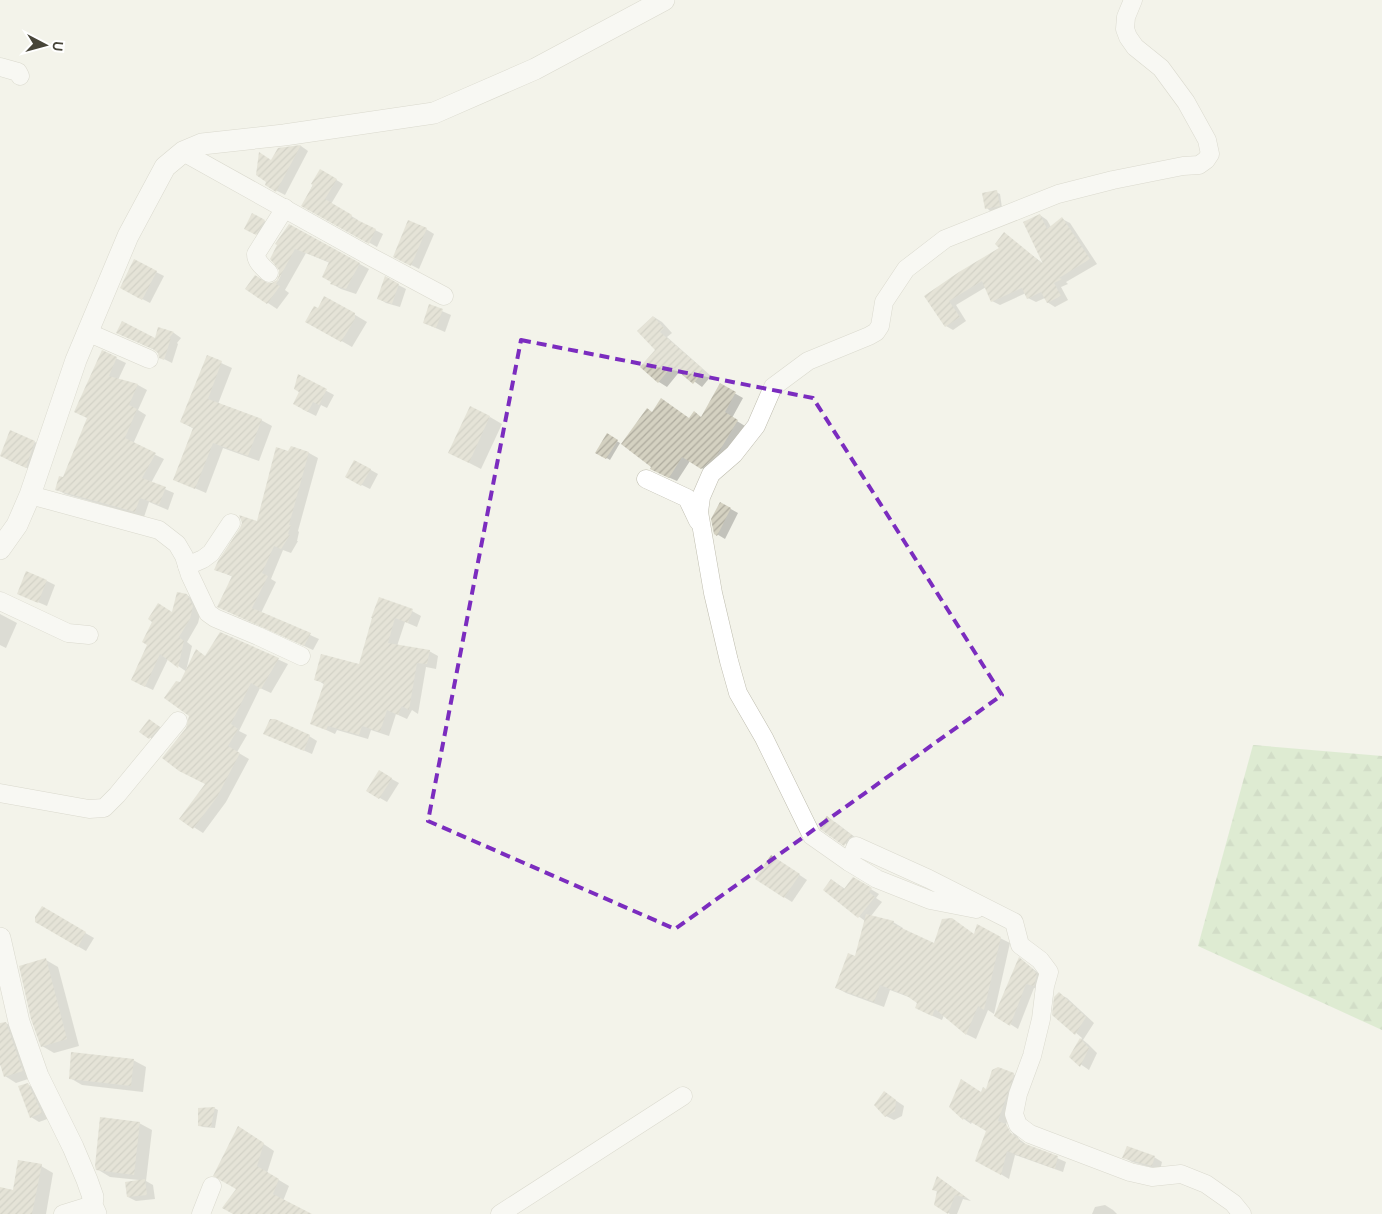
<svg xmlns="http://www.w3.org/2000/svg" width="1382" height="1214" viewBox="0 0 1382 1214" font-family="Cabin,sans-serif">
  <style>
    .forest { fill: url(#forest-firs) }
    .shadow { fill: #0003 }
    .building { fill: url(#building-hatch) }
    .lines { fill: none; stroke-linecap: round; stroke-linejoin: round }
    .minor-casing { stroke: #bebcae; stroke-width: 19 }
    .tertiary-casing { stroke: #bebcae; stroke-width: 22 }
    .minor { stroke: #fff; stroke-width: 18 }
    .tertiary { stroke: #fff; stroke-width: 21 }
    .marked { fill: none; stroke: #7b2cbf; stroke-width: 4; stroke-dasharray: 10 6; stroke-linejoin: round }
  </style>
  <defs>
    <pattern id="forest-firs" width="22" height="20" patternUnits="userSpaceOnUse" patternTransform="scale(1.25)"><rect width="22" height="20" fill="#c5e3b7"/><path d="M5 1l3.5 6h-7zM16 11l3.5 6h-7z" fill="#abc49e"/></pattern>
    <pattern id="building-hatch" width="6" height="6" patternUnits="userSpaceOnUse" patternTransform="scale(1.25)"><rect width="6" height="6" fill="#d4d1c1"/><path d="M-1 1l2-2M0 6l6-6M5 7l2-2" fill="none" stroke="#aeab9e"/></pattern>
  </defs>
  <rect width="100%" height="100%" fill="#f3f3ea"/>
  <polygon class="forest" points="1253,745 1382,756 1382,1030 1198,946"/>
  <g class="shadow">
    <polygon points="301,146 308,151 285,195 266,185 272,161 278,149"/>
    <polygon points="320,170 343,184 331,204 358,220 357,221 383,234 377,247 303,205"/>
    <polygon points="996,192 1000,194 1002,208 990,211 987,208"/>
    <polygon points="1040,215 1047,220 1051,227 1062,219 1070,223 1097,264 1066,282 1068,284 1061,287 1068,300 1055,307 1047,302 1045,298 1036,302 1028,298 1026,293 1000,305 992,301 986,287 956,305 966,321 953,330 946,326 926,296 1001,248 1004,234 1045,265"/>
    <polygon points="264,221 272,225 264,238 254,233"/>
    <polygon points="290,226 369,269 356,294 341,289 332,284 330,263 306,253 285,290 289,293 277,309 268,303 256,276 269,284 278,281 281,275"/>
    <polygon points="426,229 434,234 419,269 394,256"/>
    <polygon points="156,272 164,276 150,303 129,292"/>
    <polygon points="385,278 406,289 400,307 386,303 378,298"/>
    <polygon points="325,297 367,322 352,347 307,321 319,310"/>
    <polygon points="430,306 451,315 445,332 424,323"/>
    <polygon points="654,317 662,322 672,333 667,337 711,376 702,387 680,371 667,387 659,382 642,367 657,350"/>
    <polygon points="159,329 174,333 181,338 177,343 178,344 172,363 160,357 157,351 126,337 155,340"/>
    <polygon points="103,352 126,363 118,380 138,385 147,390 138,410 146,415 133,444 164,459 151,483 174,493 168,510 149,502 144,517 65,494 56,489 64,479 88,419"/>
    <polygon points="208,357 232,368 218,404 261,420 272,426 259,461 223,448 206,493 174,479 194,429 182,422"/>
    <polygon points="299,376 334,395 327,408 321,405 316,416 302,409"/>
    <polygon points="720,385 743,398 732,418 745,426 725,459 710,473 690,461 677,481 659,473 652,413 690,419 702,417"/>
    <polygon points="490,417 502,424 481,469 450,453"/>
    <polygon points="607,435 620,443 610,460 597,452"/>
    <polygon points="35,442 43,447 34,471 8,460"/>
    <polygon points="292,448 309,453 318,458 298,531 299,532 297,541 298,541 291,553 283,550 271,579 276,582 261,613 319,639 313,650 228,611 233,577 216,569 258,523 288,452"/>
    <polygon points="355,461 378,474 370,489 346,477"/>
    <polygon points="720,503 738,513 725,539 715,533"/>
    <polygon points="47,581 55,585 47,606 19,594"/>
    <polygon points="187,595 195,600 201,611 198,623 187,642 192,646 186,671 197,651 206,657 221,633 288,664 271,693 260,688 239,731 247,735 237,752 249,759 226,802 203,833 181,819 207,784 187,728 191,716 181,684 187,672 168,659 153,690 140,684 173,614"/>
    <polygon points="412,611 421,616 417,627 405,622 397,646 429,651 438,656 436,669 426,667 418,714 412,710 407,719 396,714 389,736 371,730 368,739 337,730 335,734 311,723 325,685 316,679 360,666 374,618"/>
    <polygon points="0,614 17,623 6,648 0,645"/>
    <polygon points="157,725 167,732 158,743 141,731"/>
    <polygon points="264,733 309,736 317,741 312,754"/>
    <polygon points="379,772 399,783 387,802 368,791"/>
    <polygon points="835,822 860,841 853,849 821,826"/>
    <polygon points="779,861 807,880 792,902 784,897"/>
    <polygon points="854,879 879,894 876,898 882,902 871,916 893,922 903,928 902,930 935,945 975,935 1000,938 1010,943 994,1014 988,1010 976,1039 966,1034 944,1015 942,1020 926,1013 919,1003 914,999 890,990 884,1007 846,993 837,988 856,957 865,921 824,890 832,880 845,889"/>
    <polygon points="42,908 94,938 86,951 35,921"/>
    <polygon points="1019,959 1040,974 1042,990 1034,988 1018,1029 996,1015"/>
    <polygon points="46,960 58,967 79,1046 54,1053 42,1046"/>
    <polygon points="1059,994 1067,998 1094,1023 1083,1040 1088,1044 1097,1053 1089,1070 1070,1057 1082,1038 1054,1014"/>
    <polygon points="6,1023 17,1030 34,1077 16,1083 5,1076 0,1063 0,1024"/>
    <polygon points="133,1060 146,1067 143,1092 82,1085 70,1078"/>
    <polygon points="1013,1074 1021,1078 1006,1125 1013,1139 1015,1138 1010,1128 1014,1130 1019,1139 1027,1145 1066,1162 1063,1172 1015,1155 1009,1179 977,1160 988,1130 972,1122 971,1124 964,1119 950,1107 987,1090"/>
    <polygon points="27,1084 36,1089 50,1118 39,1122 31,1117"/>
    <polygon points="885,1093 904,1106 902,1116 894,1120 886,1116"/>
    <polygon points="214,1108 218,1110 215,1128 203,1127 199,1125"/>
    <polygon points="139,1123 152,1130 146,1181 153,1185 155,1199 136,1201 128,1197 139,1180 110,1177 97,1169"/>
    <polygon points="249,1134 274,1151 267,1173 289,1186 283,1201 308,1214 235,1214 238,1188"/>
    <polygon points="1124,1157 1154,1157 1162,1162 1160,1170 1132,1162"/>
    <polygon points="41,1166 53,1173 46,1214 0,1214 0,1189 14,1191"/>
    <polygon points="945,1182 971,1201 963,1199 957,1214 950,1214 935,1205 938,1192 934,1190"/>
    <polygon points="1105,1205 1113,1210 1117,1214 1092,1214 1095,1207"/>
  </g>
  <g class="building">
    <polygon points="301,145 276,192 265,185 266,182 256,175 259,152 271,160 278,148"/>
    <polygon points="320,169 337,179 325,199 352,215 351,217 376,229 369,244 301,206 313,185 311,184"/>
    <polygon points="997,190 1000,206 985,209 982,193"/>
    <polygon points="252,213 265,220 256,235 244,229"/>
    <polygon points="1040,214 1047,229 1062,217 1090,259 1059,278 1062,279 1054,283 1061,296 1047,303 1041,292 1027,299 1022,288 991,302 982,281 949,301 960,317 945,327 924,296 959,272 999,248 995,244 1004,232 1043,264 1023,222"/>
    <polygon points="408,220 427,228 411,266 393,257"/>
    <polygon points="289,224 360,263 346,289 330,284 331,282 322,277 329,262 295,249 276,284 280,286 267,304 245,289 255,275 267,283 272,283 277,280 279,275 279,270 270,259 277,245 275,244"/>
    <polygon points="134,259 157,271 142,300 120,288"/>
    <polygon points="385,276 399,284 392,304 377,299"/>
    <polygon points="324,296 355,313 355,319 341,342 305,322 314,306 318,308"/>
    <polygon points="429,304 443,309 436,328 423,323"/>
    <polygon points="653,316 664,328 660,332 702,368 702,373 693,384 672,366 658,383 640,367 655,350 637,331"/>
    <polygon points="122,321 155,338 158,327 174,332 169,338 171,338 164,360 159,358 158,353 153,349 116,333"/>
    <polygon points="102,350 117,357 109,376 138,384 129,405 137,409 125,438 156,453 142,478 166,487 159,505 140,498 135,512 55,490 59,476 63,477 87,418 74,412"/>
    <polygon points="207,355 222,361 208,399 262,419 248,456 213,443 195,489 173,480 193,428 180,422"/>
    <polygon points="298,374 327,389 319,405 313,402 308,412 293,404 299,392 294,389"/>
    <polygon points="720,383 736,392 725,412 738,420 717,455 701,469 682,457 669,478 650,469 651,467 621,444 647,408 652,412 661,398 689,418 694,411 701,417"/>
    <polygon points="470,406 490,416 469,463 448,453"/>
    <polygon points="10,430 35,441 26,468 0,456"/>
    <polygon points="607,433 618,440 606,459 595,453"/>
    <polygon points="291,446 309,452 289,525 291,525 288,534 290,535 281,549 274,546 262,573 268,576 252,608 311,633 304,646 217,607 232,576 214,570 218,561 240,528 242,523 239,515 257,521 276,447 288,451"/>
    <polygon points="354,460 371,469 361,486 345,477"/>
    <polygon points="720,502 731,508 717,536 714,534 711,519"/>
    <polygon points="26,571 47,580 38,603 17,594"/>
    <polygon points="177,592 187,594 193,606 190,619 179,637 184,641 178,668 160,654 145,687 131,680 147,645 142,642 152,622 148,619 158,603 172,612"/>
    <polygon points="379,597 413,609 408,623 395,618 388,643 430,650 427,664 417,663 409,710 402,706 398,715 387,710 380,732 362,726 359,735 328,726 326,730 310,724 324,683 314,680 321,654 359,664 372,618 371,618"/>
    <polygon points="220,632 279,658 261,689 251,683 231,724 238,729 228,746 240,753 217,797 193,829 179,819 205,784 179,771 162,758 186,728 189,716 164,698 176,681 180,682 196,649 205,656"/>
    <polygon points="149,719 160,727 149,739 139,732"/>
    <polygon points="270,719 275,719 310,735 304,751 263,734"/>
    <polygon points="379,770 392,778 379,799 366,791"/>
    <polygon points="827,816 853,836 849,838 844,846 820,829 819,826"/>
    <polygon points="771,855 800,874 784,898 755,879"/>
    <polygon points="853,877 872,888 869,892 875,897 858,918 823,890 831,879 844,889"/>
    <polygon points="42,906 86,932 78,947 35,922 35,917"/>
    <polygon points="866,914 894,921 893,924 934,943 942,919 952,918 974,934 977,924 1001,937 984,1010 978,1006 966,1035 935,1009 932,1016 915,1008 917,1003 907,996 880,985 874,1002 835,988 848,953 855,956"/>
    <polygon points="1019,957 1032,968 1037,974 1034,986 1026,984 1010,1026 994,1016"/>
    <polygon points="46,958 67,1039 41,1047 31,1019 19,966"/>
    <polygon points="1059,992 1086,1017 1075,1035 1052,1015 1054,997"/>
    <polygon points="6,1022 23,1071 4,1077 0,1064 0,1023"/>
    <polygon points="1080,1038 1089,1048 1080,1067 1069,1057"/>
    <polygon points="71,1052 134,1059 131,1086 69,1079"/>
    <polygon points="998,1067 1014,1073 1014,1075 998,1121 1006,1124 1011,1133 1020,1140 1020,1142 1058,1156 1055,1169 1007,1151 1001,1175 975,1161 986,1131 964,1118 963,1120 949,1107 961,1079 981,1092 983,1087 986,1089 992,1070"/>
    <polygon points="28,1083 42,1113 30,1118 18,1086"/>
    <polygon points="884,1091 896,1100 895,1111 885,1117 874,1105"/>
    <polygon points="215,1107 211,1127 198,1126 198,1108"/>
    <polygon points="100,1117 140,1122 134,1175 96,1170 95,1166"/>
    <polygon points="238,1126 264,1143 257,1166 279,1179 273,1194 312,1214 233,1214 222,1208 236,1189 213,1176"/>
    <polygon points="1127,1146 1155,1156 1152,1166 1122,1158"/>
    <polygon points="18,1160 42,1164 32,1214 0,1214 0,1187 13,1190"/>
    <polygon points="937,1176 967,1198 955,1195 948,1214 934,1205 937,1191 932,1190"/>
    <polygon points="145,1179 147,1195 127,1197 125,1182"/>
  </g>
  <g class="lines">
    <defs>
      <g id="minor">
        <polyline points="1133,0 1126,17 1125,29 1128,37 1135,47 1161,68 1186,102 1207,140 1210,154 1206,160 1199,165 1183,166 1113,180 1058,194 945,239 906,269 884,302 880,326 876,332 869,336 808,361 773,387 756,426 734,454 711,474 701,497 699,512 713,593 729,661 738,693 764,738 812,836 849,862 856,846 929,879 1014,922 1020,945 1040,960 1049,972 1045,986 1041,1019 1032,1056 1018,1094 1014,1114 1018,1125 1030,1134 1130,1172 1152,1177 1181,1174 1206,1184 1233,1203 1242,1214"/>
        <polyline points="0,67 18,72 20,76"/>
        <polyline points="183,152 373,258 444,296"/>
        <path d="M 269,273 C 263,267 256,262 256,254 L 285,208"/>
        <polyline points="87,332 149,359"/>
        <polyline points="646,479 687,498 698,521"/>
        <polyline points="30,495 159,530 177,544 184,556 190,575 208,613 215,618 258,636 301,656"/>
        <polyline points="187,566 203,559 211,553 231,523"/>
        <polyline points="0,601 68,633 89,635"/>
        <polyline points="0,793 89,809 104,808 117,795 178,721"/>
        <polyline points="849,862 877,879 930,900 976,909"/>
        <polyline points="63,1214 92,1205"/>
        <polyline points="201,1214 212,1186"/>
        <polyline points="500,1214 683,1096"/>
      </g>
      <g id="tertiary">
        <polyline points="0,549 17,525 30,495 76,360 128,236 165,167 183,152 202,144 284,135 434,113 535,69 664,0"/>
        <polyline points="0,938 19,1022 38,1076 73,1147 87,1180 93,1197 92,1205 96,1214"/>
      </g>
    </defs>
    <use href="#minor" class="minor-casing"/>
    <use href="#tertiary" class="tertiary-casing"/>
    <use href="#minor" class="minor"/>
    <use href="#tertiary" class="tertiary"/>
  </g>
  <path d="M0 0H1382V1214H0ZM 521,340 L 813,398 L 1002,695 L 675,929 L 428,821 Z" fill="#f3f3ea" fill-opacity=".55" fill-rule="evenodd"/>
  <path class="marked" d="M 521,340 L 813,398 L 1002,695 L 675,929 L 428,821 Z"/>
  <g transform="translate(45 45) rotate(96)" stroke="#ffffff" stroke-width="4" paint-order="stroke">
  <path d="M0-4L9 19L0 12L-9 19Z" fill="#474539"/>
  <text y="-8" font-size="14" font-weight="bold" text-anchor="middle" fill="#474539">U</text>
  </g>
</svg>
